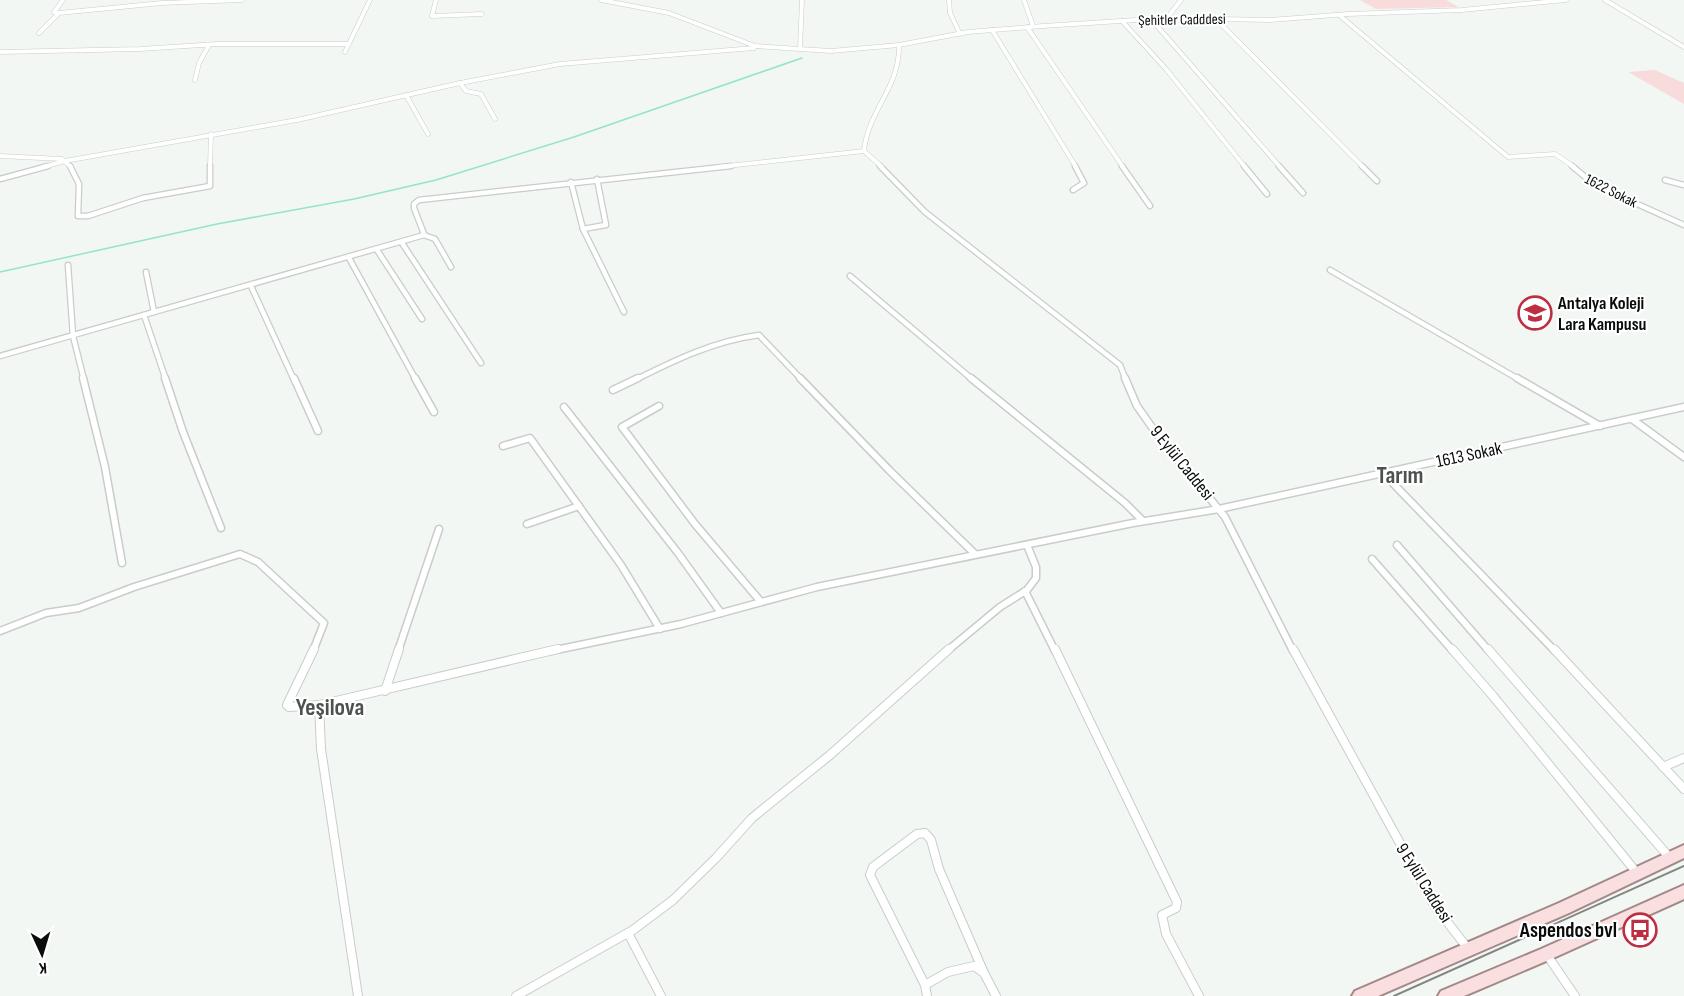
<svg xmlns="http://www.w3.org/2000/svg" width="1684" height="996" viewBox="0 0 1684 996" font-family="'Sofia Sans Condensed',sans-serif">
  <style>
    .green { fill: #f8dbdb }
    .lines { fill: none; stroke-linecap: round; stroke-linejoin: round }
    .stream { stroke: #93e5c6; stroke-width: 1.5 }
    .minor-far3-casing { stroke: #c8cdcb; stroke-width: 5 }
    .minor-far2-casing { stroke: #c8cdcb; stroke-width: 7 }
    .minor-far1-casing { stroke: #c8cdcb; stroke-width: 9 }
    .minor-casing { stroke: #c8cdcb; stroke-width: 10 }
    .primary-casing { stroke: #a38886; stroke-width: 4 }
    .minor-far3 { stroke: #fff; stroke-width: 4 }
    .minor-far2 { stroke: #fff; stroke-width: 4.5 }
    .minor-far1 { stroke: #fff; stroke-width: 6 }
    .minor { stroke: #fff; stroke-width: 8 }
    .primary { fill: #f9dfdf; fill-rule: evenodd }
    .tram { stroke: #838684; stroke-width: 2 }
    .labels { text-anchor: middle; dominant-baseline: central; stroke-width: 4.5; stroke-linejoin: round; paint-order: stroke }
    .far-street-label { font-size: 15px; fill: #0a0c0b; stroke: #fff }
    .poi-label { font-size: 18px; font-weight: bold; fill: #0a0c0b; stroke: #fff; text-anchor: start }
    .street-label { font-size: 18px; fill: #0a0c0b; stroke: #fff }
    .near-poi-label { font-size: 21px; font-weight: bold; fill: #0a0c0b; stroke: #fff; text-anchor: end }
    .district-label { font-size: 24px; font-weight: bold; fill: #4d5250; stroke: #fff }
  </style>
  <rect width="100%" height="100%" fill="#f2f7f4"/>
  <g class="green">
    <polygon points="1360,0 1446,0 1458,7 1376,9"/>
    <polygon points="1655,70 1684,83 1684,104 1628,72"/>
  </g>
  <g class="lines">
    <polyline class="stream" points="0,272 217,224 354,199 436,180 574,137 802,58"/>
    <defs>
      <g id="minor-far3">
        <polyline points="436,0 432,16 482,14"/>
        <polyline points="601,0 669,13 755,46 831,51 899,45 968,32 1043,26 1167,18 1270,20 1348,14 1462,10 1566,0"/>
        <polyline points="949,0 950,13 960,34"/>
        <polyline points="1024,0 1033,26"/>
        <polyline points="1605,0 1684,47"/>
        <polyline points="59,13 54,12 63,0"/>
        <polyline points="1339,15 1508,157 1555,154 1574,167"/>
        <polyline points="1167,18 1181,0"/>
        <polyline points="1151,19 1280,167"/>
        <polyline points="1216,19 1363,167"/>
        <polyline points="1122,21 1166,69 1245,167"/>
        <polyline points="1027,27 1123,167"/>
        <polyline points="992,30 1076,167"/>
        <polyline points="39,33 59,13 162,3 242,0"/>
        <polyline points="800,49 802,0"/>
        <polyline points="0,52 140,49 217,44 348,44"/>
        <polyline points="345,52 370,0"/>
        <polyline points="195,80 199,63 209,45"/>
        <polyline points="460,83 560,64 754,48"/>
        <polyline points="406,95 428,134"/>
        <polyline points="0,156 62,159 71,167"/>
        <polyline points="43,167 65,161 297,120 460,83 466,91 481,94 495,119"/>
        <polyline points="210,167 211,134"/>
        <polyline points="718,167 864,151"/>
        <path d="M 882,167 L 864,151 C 868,110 900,88 899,45"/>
      </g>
      <g id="minor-far2">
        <polyline points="70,166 79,184 78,216 88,216 143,198 210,186 210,166"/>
        <polyline points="880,166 925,212 1120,365 1126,380"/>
        <polyline points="1122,166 1150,206"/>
        <polyline points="1244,166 1267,194"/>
        <polyline points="1279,166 1303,193"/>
        <polyline points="1362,166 1377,181"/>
        <polyline points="1572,166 1595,185 1684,225"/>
        <polyline points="0,179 48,166"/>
        <polyline points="1665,180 1684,185"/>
        <polyline points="571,182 583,229 624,312"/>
        <polyline points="1073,190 1084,183 1075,166"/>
        <polyline points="583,229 606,225 597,179"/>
        <polyline points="424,234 414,208 414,204 419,200 731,166"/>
        <polyline points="402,243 481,363"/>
        <polyline points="377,250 422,319"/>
        <polyline points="349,258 416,380"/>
        <polyline points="68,265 73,336 84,380"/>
        <polyline points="1330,270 1520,380"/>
        <polyline points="146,272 154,312"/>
        <polyline points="850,276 973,380"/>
        <polyline points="251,286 294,380"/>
        <polyline points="144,315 166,380"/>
        <polyline points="0,356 424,235 435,239 451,267"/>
        <path d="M 635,380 C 675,360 714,341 759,335 L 802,380"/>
      </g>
      <g id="minor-far1">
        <polyline points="83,378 105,467 122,563"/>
        <polyline points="165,378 183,432 221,528"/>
        <polyline points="294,378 318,431"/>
        <polyline points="415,378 434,412"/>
        <polyline points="800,378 890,471 975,554"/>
        <polyline points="971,378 1125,503 1143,521"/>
        <polyline points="1125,378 1137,406 1156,433 1225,517 1293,651"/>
        <polyline points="1517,378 1600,426"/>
        <polyline points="613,390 638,378"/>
        <polyline points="659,406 622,427 695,524 761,602"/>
        <polyline points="564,407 678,553 721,613"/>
        <polyline points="1632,419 1684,457"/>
        <polyline points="503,446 530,438 621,565 660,629"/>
        <polyline points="1384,474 1555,651"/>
        <polyline points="527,524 579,506"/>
        <polyline points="1397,545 1489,651"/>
        <polyline points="1372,559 1453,651"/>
        <polyline points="1025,591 1055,651"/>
        <polyline points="0,631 46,613 79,608 134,587 240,554 258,562 324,623 313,651"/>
        <polyline points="398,651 439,529"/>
        <polyline points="551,651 681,624 817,587 1133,523 1219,509 1684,407"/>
        <polyline points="947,651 1000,607 1027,590 1036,578 1036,567 1027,545"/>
      </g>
      <g id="minor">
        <polyline points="314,649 287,705 289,707 319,705"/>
        <polyline points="1055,649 1177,902 1176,908 1162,915 1166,934 1199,996"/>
        <polyline points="1293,649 1434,905 1469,950"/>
        <polyline points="1452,649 1493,696 1637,873"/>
        <polyline points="1488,649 1670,858"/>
        <polyline points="1554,649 1684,789"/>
        <polyline points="385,691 399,649"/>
        <polyline points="1663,767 1684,758"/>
        <polyline points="628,933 661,996"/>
        <polyline points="1547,955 1575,996"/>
        <polyline points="925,985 948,972 974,966 984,973 996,996"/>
        <polyline points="358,996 321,749 319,705 558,649"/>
        <polyline points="516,996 633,930 673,900 716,858 752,818 830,755 949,649"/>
        <polyline points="927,996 925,985 870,875 873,867 917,834 925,833 931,840 939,869 984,973"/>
      </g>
      <g id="primary">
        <polygon points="1684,845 1684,858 1569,913 1378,996 1352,996 1355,991 1559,903"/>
        <polygon points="1684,885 1684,899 1551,959 1464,996 1438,996 1441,991 1541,949"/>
      </g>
    </defs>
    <use href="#minor-far3" class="minor-far3-casing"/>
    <use href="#minor-far2" class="minor-far2-casing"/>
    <use href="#minor-far1" class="minor-far1-casing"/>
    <use href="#minor" class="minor-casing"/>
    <use href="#primary" class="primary-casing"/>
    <use href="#minor-far3" class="minor-far3"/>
    <use href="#minor-far2" class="minor-far2"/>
    <use href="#minor-far1" class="minor-far1"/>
    <use href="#minor" class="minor"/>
    <use href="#primary" class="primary"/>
    <polyline class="tram" points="1394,996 1684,866"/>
  </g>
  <defs>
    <symbol id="school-ring" viewBox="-11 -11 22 22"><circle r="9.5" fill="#fff" stroke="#be2e41" stroke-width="1.5"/><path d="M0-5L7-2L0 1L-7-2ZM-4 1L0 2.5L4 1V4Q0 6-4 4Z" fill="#be2e41"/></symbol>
    <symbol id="bus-ring" viewBox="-11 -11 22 22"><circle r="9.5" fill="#fff" stroke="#be2e41" stroke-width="1.5"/><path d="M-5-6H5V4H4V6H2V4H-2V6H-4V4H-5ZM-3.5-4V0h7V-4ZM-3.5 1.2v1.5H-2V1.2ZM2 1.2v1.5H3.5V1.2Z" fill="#be2e41"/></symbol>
  </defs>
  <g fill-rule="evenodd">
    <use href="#school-ring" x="1516" y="294" width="38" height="38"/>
    <use href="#bus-ring" x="1621" y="911" width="38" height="38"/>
  </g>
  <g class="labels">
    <g class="far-street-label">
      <text transform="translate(1182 20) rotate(-1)">Şehitler Cadddesi</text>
      <text transform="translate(1611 191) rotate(27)">1622 Sokak</text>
    </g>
    <g class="poi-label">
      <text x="1558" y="303">Antalya Koleji<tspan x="1558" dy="21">Lara Kampusu</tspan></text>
    </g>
    <g class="street-label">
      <text transform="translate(1469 455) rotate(-12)">1613 Sokak</text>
      <text transform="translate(1182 463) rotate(51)">9 Eylül Caddesi</text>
      <text transform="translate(1424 883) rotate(58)">9 Eylül Caddesi</text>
    </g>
    <g class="near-poi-label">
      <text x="1617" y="930">Aspendos bvl</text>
    </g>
    <g class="district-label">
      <text x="1400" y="475">Tarım</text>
      <text x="330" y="707">Yeşilova</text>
    </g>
  </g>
  <g transform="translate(42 954) rotate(176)" stroke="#ffffff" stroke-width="4.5" paint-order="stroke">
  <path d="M0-4.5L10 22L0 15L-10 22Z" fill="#0a0c0b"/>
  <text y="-9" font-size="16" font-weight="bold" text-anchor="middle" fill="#0a0c0b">K</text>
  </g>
</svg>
